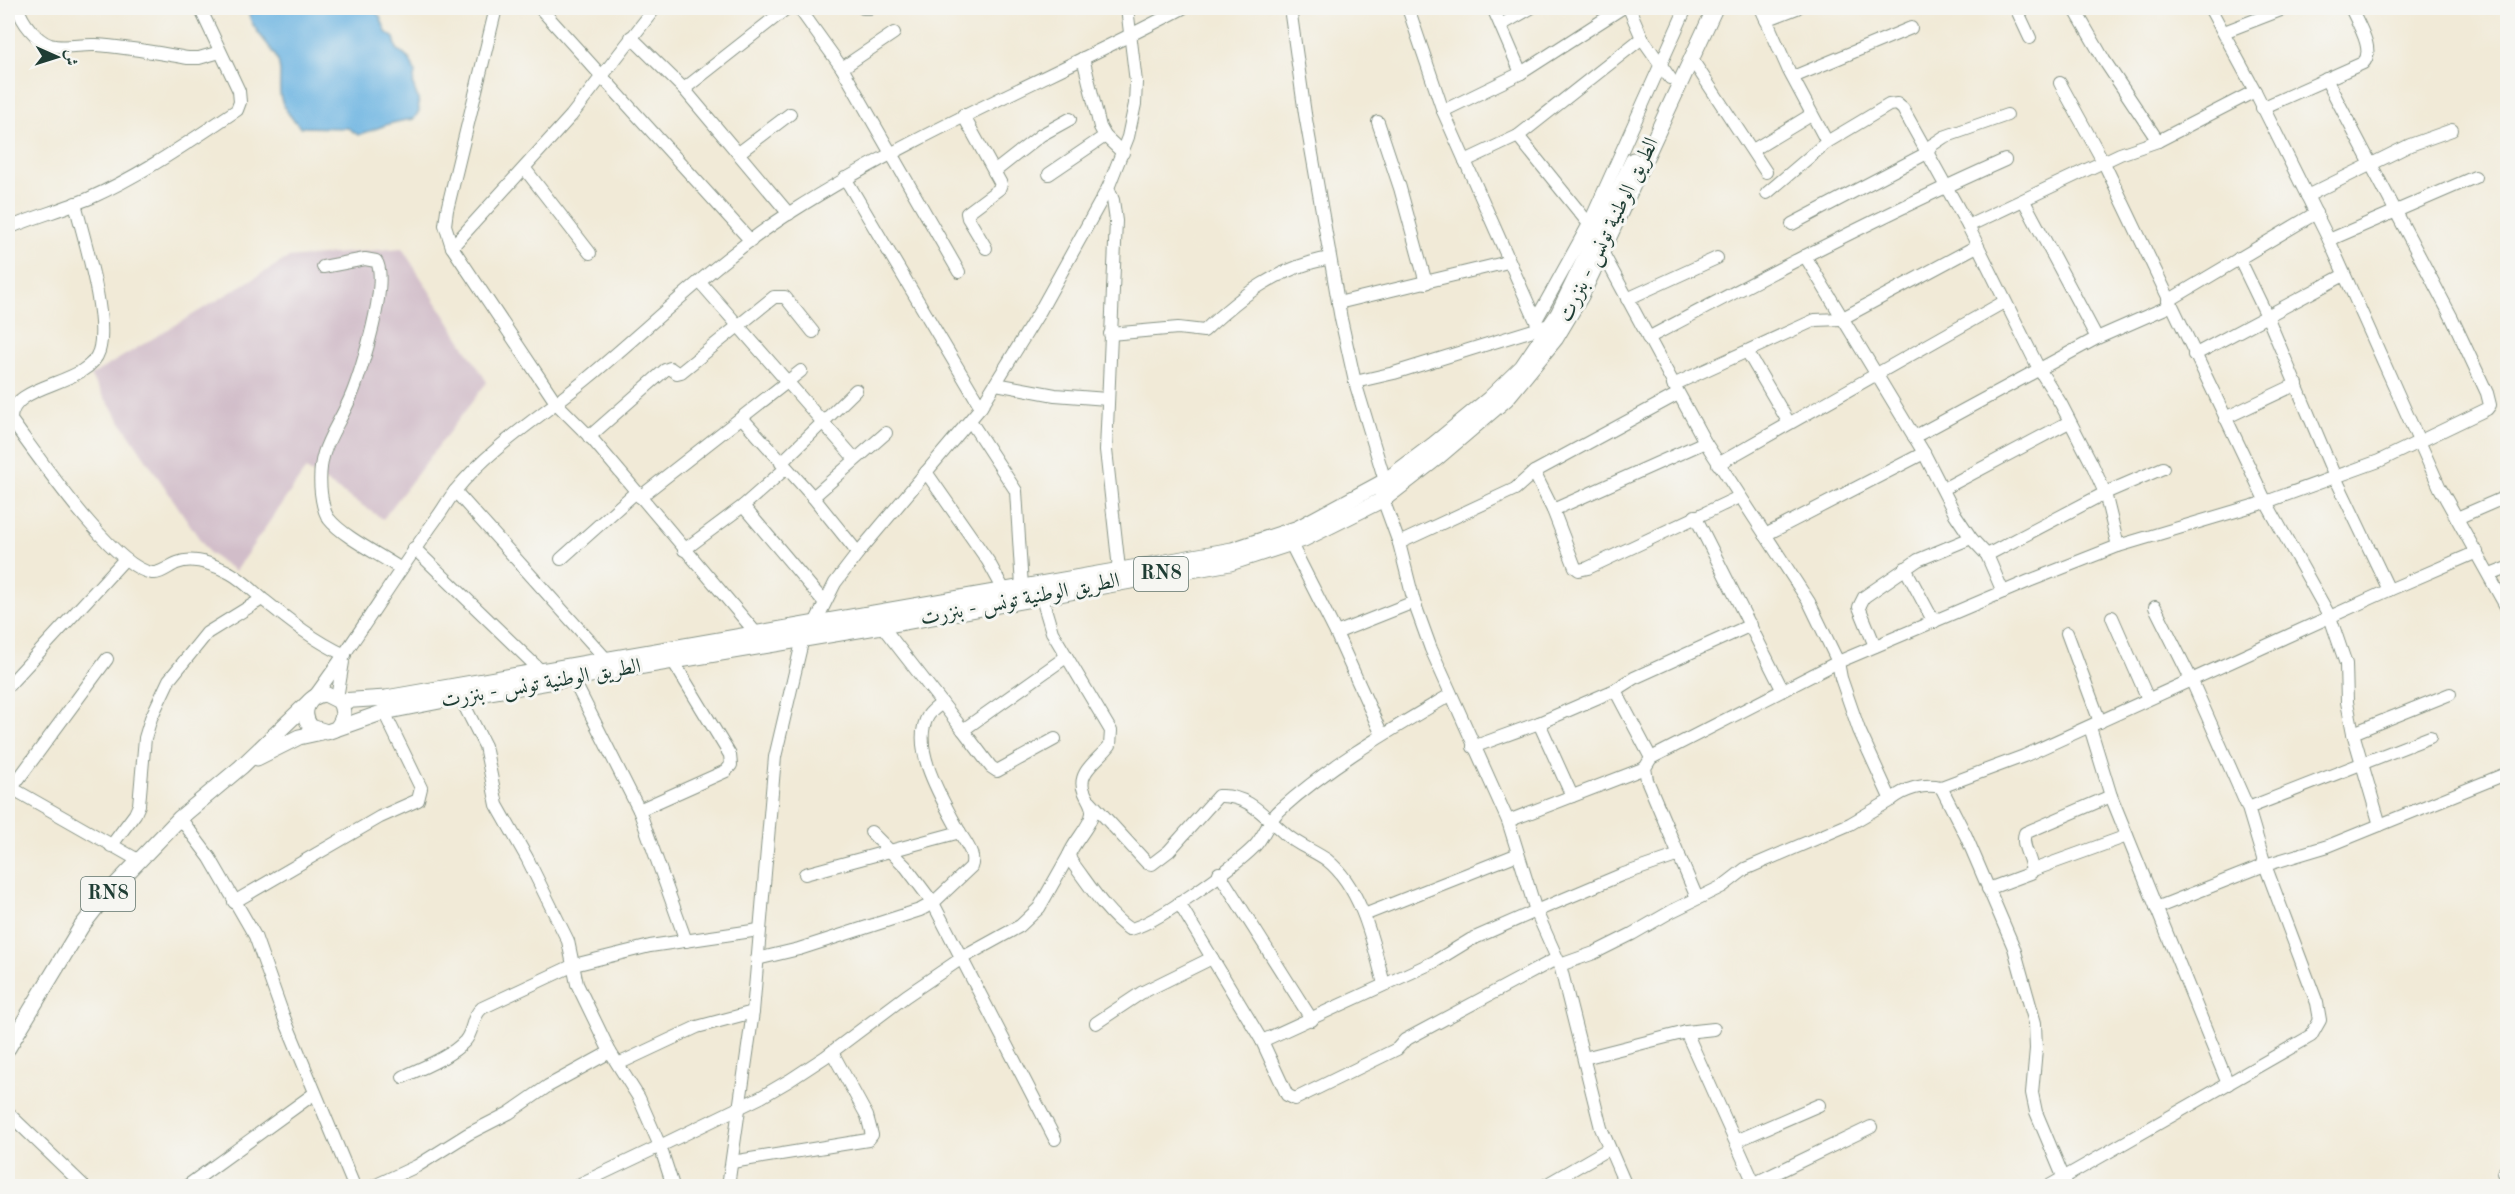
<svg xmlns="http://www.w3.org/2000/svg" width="2515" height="1194" viewBox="0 0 2515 1194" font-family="'Old Standard TT',Amiri,serif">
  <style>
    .industrial { fill: #d1bdc9 }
    .water { fill: #69b2e1; stroke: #44788a; stroke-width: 1.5 }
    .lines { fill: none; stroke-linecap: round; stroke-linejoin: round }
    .minor-casing { stroke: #889486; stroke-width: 14 }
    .major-casing { stroke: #889486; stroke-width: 17 }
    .minor { stroke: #fff; stroke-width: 12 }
    .major { stroke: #fff; stroke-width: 15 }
    .labels { text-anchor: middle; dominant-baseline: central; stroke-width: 6; stroke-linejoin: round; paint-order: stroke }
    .shield { fill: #f6f6f2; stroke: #60746d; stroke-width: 1.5 }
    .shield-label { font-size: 20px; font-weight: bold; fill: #1f3d34 }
    .street-label { font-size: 21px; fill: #1f3d34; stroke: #f6f6f2 }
  </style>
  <rect width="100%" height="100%" fill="#f6f6f2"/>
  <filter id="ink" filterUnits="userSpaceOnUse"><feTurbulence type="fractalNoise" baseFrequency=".0167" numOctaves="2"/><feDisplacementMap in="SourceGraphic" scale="12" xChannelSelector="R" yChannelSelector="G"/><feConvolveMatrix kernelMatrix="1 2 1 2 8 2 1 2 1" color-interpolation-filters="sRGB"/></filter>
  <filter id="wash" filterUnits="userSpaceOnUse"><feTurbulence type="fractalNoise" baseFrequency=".008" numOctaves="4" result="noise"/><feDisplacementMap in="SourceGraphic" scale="24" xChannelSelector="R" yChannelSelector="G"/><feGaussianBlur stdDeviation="1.35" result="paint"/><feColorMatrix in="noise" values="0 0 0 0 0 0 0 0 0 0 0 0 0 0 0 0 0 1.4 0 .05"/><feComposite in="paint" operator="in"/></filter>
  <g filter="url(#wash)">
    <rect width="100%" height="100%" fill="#f1ead7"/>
    <polygon class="industrial" points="402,248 487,382 383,519 306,469 235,571 209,553 90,376 288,258"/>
    <path class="water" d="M 248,8 L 370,8 L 380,16 L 386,32 L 394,38 L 397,49 L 410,60 L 415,72 L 413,85 L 418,99 L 419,111 L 414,119 C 392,121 379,128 358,135 L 348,128 L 300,127 C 293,120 284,109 281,99 C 277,85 284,71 276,57 C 267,40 249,28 248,8 Z"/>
  </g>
  <g filter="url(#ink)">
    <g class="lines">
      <defs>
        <g id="minor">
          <path d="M 18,8 C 22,22 36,40 50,45 C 65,49 81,44 96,45 C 127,47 158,53 188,58 L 199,58 L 220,52"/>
          <polyline points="496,8 447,210 445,225 452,247 557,404 593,440 756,633"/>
          <polyline points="540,8 751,241"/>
          <polyline points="799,8 842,68 959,272"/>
          <polyline points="863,8 870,8"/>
          <polyline points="1290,8 1305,114 1341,319 1355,382 1385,481"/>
          <polyline points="1408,8 1443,111 1539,328"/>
          <polyline points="1493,8 1521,73"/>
          <polyline points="1629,8 1642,38 1670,78"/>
          <polyline points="1761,8 1789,71 1827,142"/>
          <polyline points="2016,8 2030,38"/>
          <polyline points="2074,8 2104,60 2158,141"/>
          <polyline points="2210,8 2255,91 2329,240 2440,488 2508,610"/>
          <polyline points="1766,20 1797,8"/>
          <polyline points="1501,25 1531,8"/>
          <polyline points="2224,32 2286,8"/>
          <polyline points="631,37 684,89 789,214"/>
          <polyline points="1083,58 1100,127 1105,136 1123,153"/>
          <polyline points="1691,58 1766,172"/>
          <polyline points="842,68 894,33"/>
          <polyline points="1793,77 1911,28"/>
          <polyline points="2060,83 2104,163 2266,502 2330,617 2346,664 2347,702 2353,733 2380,825"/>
          <polyline points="684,89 787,8"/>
          <path d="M 2262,108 L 2363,63 C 2376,51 2357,22 2351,8"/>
          <polyline points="1443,111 1521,73 1622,8"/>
          <polyline points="963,115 1001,184 999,189 967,213 968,218 986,248"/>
          <polyline points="1378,122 1400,188 1426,283"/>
          <polyline points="1518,136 1589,224"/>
          <polyline points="1753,150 1811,115"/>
          <polyline points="740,152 790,114"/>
          <polyline points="1465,161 1518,136 1642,38"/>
          <polyline points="525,169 590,253"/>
          <polyline points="994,172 1041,135 1070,119"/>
          <polyline points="1049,174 1105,136"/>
          <polyline points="845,178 981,407"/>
          <polyline points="1108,188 1113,200 1116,221 1106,450 1119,569"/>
          <polyline points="1767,193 1827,142 1889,105 1897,104 1903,109 1968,226 2039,369 2061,404 2092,464 2105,493 2118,546"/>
          <polyline points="2307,196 2410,145 2452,130"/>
          <polyline points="2024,201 2097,338"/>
          <path d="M 75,203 C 84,240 109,317 99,351 C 88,387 10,382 11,420 C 36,453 113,568 152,573 C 161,574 169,566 177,563 C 194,556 215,565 230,573 C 243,580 254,592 265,601 C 291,622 315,641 345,655"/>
          <polyline points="1792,224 1927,153 1932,145 1944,137 2007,115"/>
          <polyline points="1968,226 2120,154 2158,141 2255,91"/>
          <path d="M 8,228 C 35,217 63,209 90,198 C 142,175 190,141 237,110 L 240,102 L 239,91 L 200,8"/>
          <polyline points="2329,240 2475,177"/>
          <path d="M 1599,246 L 1705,442 L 1809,602 L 1838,662 L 1841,678 L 1859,730 L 1891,800 C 1904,789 1924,783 1941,787 L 2024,756 L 2389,590 L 2477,552"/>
          <polyline points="452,247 571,116 655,8"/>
          <polyline points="1805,256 1924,453 1955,514 1971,538 1987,555 2003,592"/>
          <polyline points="2239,258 2267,316 2335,477 2389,590"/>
          <path d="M 323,267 L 365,259 L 376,261 C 390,279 361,373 352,394 C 336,433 316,447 321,493 C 322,501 324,513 329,519 C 342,536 382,556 401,569"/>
          <polyline points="700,282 855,459"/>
          <polyline points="1627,299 1717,258"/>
          <polyline points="2168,301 2316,213"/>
          <polyline points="1338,303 1508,262"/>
          <polyline points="1536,320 1589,224 1686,8"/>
          <path d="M 1110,334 L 1178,328 L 1204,331 C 1243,294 1277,268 1330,258"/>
          <path d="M 1648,338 C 1765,276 1883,214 2005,160"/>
          <polyline points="1748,353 1789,423"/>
          <polyline points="2194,355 2344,275"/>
          <polyline points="1355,382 1394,373 1546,326"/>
          <polyline points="996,384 1055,395 1107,399"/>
          <polyline points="1673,385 1815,320 1841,319 1977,246"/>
          <polyline points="2225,418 2297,384"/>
          <polyline points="743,419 813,497 858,553"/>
          <polyline points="971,422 1016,491 1022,587"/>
          <polyline points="589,437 665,370 670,368 677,373 681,372 774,297 785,297 813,332"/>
          <polyline points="1914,437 2097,338 2170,306"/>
          <polyline points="781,463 856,390"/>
          <polyline points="1718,464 2004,302"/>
          <polyline points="926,472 988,561 1004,590"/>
          <polyline points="1534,472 1553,510 1575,567 1579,570 1588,568 1739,497"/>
          <polyline points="1943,489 2069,422"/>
          <polyline points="455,491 606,659"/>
          <polyline points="1380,491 1399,543 1414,602 1431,649 1508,821 1536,911 1560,965 1601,1128 1626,1186"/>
          <polyline points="640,497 801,371"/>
          <polyline points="813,497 886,433"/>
          <polyline points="743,506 824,602"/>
          <polyline points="1553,510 1705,442"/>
          <polyline points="1695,516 1782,689"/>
          <polyline points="2457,518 2508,496"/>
          <polyline points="1765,535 1924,453"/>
          <polyline points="1399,543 1515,489 1534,472 1678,394"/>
          <polyline points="1291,544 1336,633 1382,735"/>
          <polyline points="414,548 540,670"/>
          <polyline points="684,550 743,506 785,469"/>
          <polyline points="1987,555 2105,493 2163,468"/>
          <polyline points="561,559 636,492"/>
          <polyline points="1905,568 1934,622"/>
          <polyline points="2490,575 2508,568"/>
          <path d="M 1041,595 L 1052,632 L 1111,731 L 1110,745 C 1100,759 1076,772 1084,791 C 1087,799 1093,805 1092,813 C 1091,826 1074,841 1069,855 L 1071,861 C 1088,883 1106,913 1129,929 C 1152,927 1236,865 1254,847 C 1265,836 1268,820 1280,810 C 1331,764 1391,730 1450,695"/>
          <polyline points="2112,617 2148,699"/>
          <polyline points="882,626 963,730 1066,657"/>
          <polyline points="1336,633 1414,602"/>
          <polyline points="2067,633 2100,722"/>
          <polyline points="1875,646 1859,607 1864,597 1918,560 1971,538"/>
          <polyline points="572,677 639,810 686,941"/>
          <polyline points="8,686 124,560"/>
          <path d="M 314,697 C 357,639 394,577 436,519 C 443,510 448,500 455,491 C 490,447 546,413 589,377 C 655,322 718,259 791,212 C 916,132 1053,77 1183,8"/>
          <polyline points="460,697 485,746 497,805 527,858 568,941 577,984 610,1052 639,1098 660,1146 761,1097 790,1080 825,1057 906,996 962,958 1020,926 1039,908 1069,855"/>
          <polyline points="337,698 343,662"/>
          <polyline points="1539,723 1572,796"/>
          <polyline points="2090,727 2111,796 2228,1084"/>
          <polyline points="963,730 991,767 997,771 1055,739"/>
          <polyline points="2353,733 2450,694"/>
          <polyline points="1473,747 1539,723 1615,690"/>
          <polyline points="1651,758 1615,690 1634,678 1751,625"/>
          <polyline points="8,786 138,860"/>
          <polyline points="1941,787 1966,836 2014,948 2035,1023 2036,1049 2032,1093 2036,1112 2067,1186"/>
          <polyline points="11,789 107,659"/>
          <path d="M 1090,801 L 1147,863 L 1152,864 L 1169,851 L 1218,796 C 1248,794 1264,816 1284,833 C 1297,845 1313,850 1327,860 C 1362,888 1373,943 1384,984"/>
          <polyline points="2248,808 2430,737"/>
          <polyline points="639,810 726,771 731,765 730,755 673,661"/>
          <polyline points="180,818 210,858 255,936 283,1015 354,1186"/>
          <polyline points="1508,821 1645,768"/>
          <polyline points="871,832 906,867 933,903 1055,1139"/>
          <polyline points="111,846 135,814 139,805 145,738 151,718 169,680 207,633 262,599"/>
          <polyline points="2033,870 2127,836"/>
          <polyline points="1219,873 1312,1020"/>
          <polyline points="805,874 960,832"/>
          <path d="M 1988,889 L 2031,873 C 2034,860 2020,847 2025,833 L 2111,796"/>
          <polyline points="1697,898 1647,780 1645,768 1651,758 1838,662 2029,581 2118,546 2266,502 2379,461 2487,409 2490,405 2487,393 2452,318 2326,79"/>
          <polyline points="234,902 380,817 418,800 421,788 384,712"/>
          <polyline points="1179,903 1262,1041 1434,962 1470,940 1536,911 1621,875 1679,855"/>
          <polyline points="2156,908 2265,865 2328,846 2508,773"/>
          <polyline points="1364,915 1518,854"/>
          <path d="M 757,959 L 799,949 L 920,910 L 933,903 L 971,867 C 976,854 966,844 960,833 C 945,804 909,748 928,716 C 931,711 937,707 942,703"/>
          <polyline points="1560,965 1594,953 1632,934 1672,911 1723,886 1745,869 1850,824 1891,800"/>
          <polyline points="1096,1023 1141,993 1212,958"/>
          <polyline points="1686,1032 1754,1183"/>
          <polyline points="1262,1041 1287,1095 1295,1099 1397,1049 1405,1040 1556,959"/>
          <polyline points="1584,1058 1686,1032 1714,1029"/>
          <polyline points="618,1064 697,1027 753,1012"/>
          <path d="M 403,1077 C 423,1067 449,1058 465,1041 C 474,1031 471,1017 482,1008 L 574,965 L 650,946 L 759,930"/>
          <polyline points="8,1113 84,1186"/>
          <polyline points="1736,1141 1819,1105"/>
          <polyline points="732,1162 868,1140 872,1135 867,1116 832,1052"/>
          <polyline points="2503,1173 2508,1168"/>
          <polyline points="187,1186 315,1093"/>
          <polyline points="374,1186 417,1166 468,1134 509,1113 548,1086 610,1052"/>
          <polyline points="576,1186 660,1146 673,1186"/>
          <polyline points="728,1186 753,1012 775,757 803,638 816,621 835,583 858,553 981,407 1040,311 1108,188 1128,137 1135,104 1136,82 1127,8"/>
          <polyline points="1544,1186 1608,1149"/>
          <polyline points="1749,1186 1871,1127"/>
          <polyline points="2049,1186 2311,1036 2320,1020 2317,1003 2265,865 2248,808 2191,679 2155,607"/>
        </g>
        <g id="major">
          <polyline points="339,701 386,698 1155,564 1232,550 1298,528 1385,481 1433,445 1489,399 1522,367 1558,314 1633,160"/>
          <path d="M 336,729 C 344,720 345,711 339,701 L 325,694 C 307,696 300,713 311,727 L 327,732 L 384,712 L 460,697 L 882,626 L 1230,563 L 1304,539 L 1384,499 L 1438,457 L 1506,399 L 1556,338 L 1581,296 L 1602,252 L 1715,8"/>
          <polyline points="257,758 299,737 322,732"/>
          <polyline points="8,1048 81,927 106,895 180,818 241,767 310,701"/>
        </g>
      </defs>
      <use href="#minor" class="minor-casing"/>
      <use href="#major" class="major-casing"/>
      <use href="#minor" class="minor"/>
      <use href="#major" class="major"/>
    </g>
  </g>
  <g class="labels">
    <g class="shield">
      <rect x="1134" y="557" width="54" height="34" rx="4.5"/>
      <rect x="81" y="877" width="54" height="34" rx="4.5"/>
    </g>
    <g class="shield-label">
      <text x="1161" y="574">RN8</text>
      <text x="108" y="894">RN8</text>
    </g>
    <g class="street-label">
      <text transform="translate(1609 230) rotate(-64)">الطريق الوطنية تونس - بنزرت</text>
      <text transform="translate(1020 600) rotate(-11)">الطريق الوطنية تونس - بنزرت</text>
      <text transform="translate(541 684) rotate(-10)">الطريق الوطنية تونس - بنزرت</text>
    </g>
  </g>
  <rect width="2515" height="1194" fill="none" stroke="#f6f6f2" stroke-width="30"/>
  <g transform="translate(57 57) rotate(93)" stroke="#f6f6f2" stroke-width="4.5" paint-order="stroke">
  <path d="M0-4.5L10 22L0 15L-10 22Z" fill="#1f3d34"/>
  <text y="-9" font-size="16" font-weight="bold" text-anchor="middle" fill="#1f3d34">ش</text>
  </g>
</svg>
